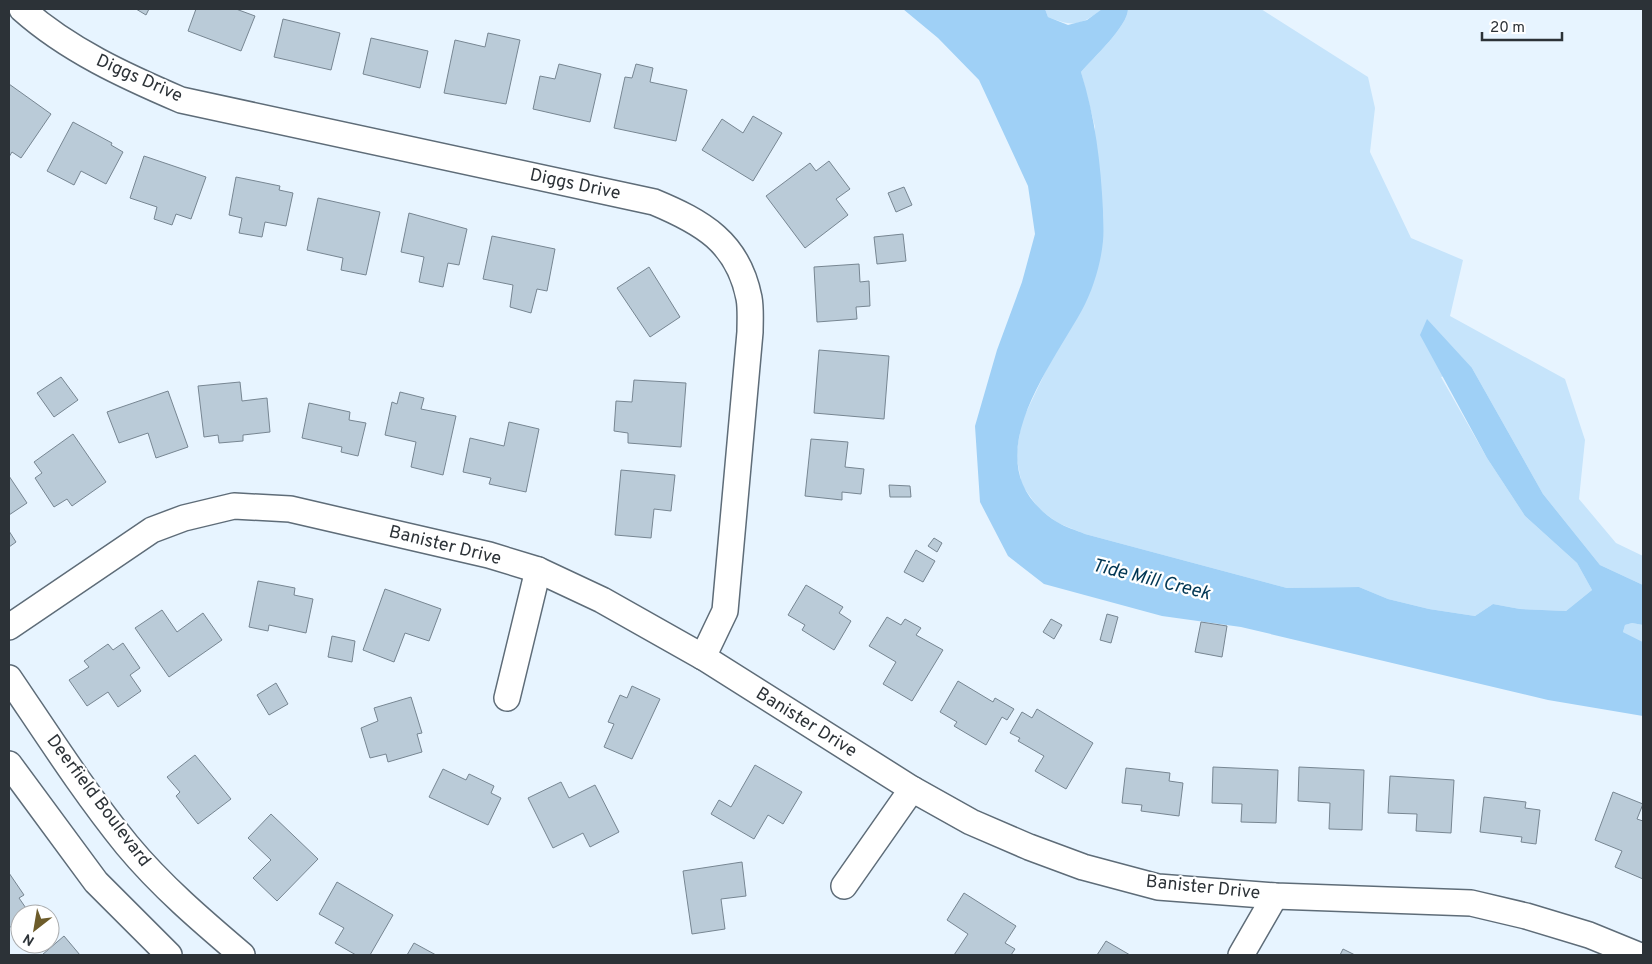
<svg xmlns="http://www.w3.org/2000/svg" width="1652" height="964" viewBox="0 0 1652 964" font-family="Overpass,sans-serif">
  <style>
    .green { fill: #c6e4fb }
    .water { fill: #9fd0f6 }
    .building { fill: #bacbd8; stroke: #778692 }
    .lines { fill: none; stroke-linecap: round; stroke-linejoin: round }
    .street-casing { stroke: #5e6c78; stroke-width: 28 }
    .street { stroke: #fff; stroke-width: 25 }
    .labels { text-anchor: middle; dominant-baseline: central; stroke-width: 4.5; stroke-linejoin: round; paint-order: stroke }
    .street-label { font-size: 18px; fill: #2c3237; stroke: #fff }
    .water-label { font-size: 19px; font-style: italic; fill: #023754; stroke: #fff }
  </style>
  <rect width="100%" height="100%" fill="#e7f4ff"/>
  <g class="green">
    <path d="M 1045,9 L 1102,9 C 1080,26 1073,27 1048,17 Z"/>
    <path d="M 1128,9 L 1261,9 L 1368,77 L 1375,108 L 1370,152 L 1411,238 L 1463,260 L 1450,316 L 1565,379 L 1585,440 L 1579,499 L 1616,543 L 1643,556 L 1643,585 L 1600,565 L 1543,494 L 1472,368 L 1441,377 L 1487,458 L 1525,516 L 1577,563 L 1592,590 L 1566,611 L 1520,609 L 1493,604 L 1475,616 L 1429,609 L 1388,599 L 1359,587 L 1287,588 L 1085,534 L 1058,523 L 1039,509 L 1022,485 L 1016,455 L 1022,421 L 1053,356 L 1095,127 L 1081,72 C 1093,58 1128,26 1128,9 Z"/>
    <polygon points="1632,623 1643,625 1643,642 1623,632 1625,625"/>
  </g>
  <path class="water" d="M 903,9 L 1045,9 L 1048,17 L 1068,25 L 1087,20 L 1102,9 L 1128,9 C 1128,26 1093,58 1081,72 C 1095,117 1101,164 1103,211 C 1103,220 1104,231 1103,241 C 1101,263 1093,290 1082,310 C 1048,372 970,467 1057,522 C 1065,527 1076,530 1085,534 L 1287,588 L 1359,587 L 1388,599 L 1429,609 L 1475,616 L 1493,604 L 1520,609 L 1566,611 L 1592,590 L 1577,563 L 1525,516 L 1487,458 L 1420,335 L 1427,319 L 1472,368 L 1543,494 L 1600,565 L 1643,585 L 1643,625 L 1632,623 L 1625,625 L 1623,632 L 1643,642 L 1643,716 L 1548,700 L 1241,627 L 1162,616 L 1044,584 L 1008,556 L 980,502 L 975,426 L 997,350 L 1022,282 L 1035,234 L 1028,186 L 979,80 L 938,38 Z"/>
  <g class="building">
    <polygon points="136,9 149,9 146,15"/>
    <polygon points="196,9 236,9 255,16 241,51 188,31"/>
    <polygon points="283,19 340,33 331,70 274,57"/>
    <polygon points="488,33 520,40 506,104 444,93 455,40 485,47"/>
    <polygon points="371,38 428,51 420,88 363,74"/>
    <polygon points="559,64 601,74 590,122 533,109 540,76 555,79"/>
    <polygon points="636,64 653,68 650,82 687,90 676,141 614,128 625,77 632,78"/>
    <polygon points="9,84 51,114 21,158 12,152 9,157"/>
    <polygon points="753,116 782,133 753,181 702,150 722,119 743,133"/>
    <polygon points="73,122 112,143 111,145 123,152 106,184 81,171 74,185 47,171"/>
    <polygon points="144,156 206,177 191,219 176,214 172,225 154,219 157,207 130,198"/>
    <polygon points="829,161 850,189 836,199 848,215 805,248 766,196 810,163 816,171"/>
    <polygon points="236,177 280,186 279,190 293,193 286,226 265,222 262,237 239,233 242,218 229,215"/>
    <polygon points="904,187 912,205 896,212 888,193"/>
    <polygon points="318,198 380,212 366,275 341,270 343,258 307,250"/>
    <polygon points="409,213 467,229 459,265 448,263 443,287 419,282 424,257 401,252"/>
    <polygon points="903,234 906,261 877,264 874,237"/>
    <polygon points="492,236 555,249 547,291 537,289 531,313 510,307 513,285 483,279"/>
    <polygon points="859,264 860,282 869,281 870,306 856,307 857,319 817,322 814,267"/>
    <polygon points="649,267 680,317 650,337 617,288"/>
    <polygon points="819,350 889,356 884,419 814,413"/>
    <polygon points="61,377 78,400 54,417 37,393"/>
    <polygon points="634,380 686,383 681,447 628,443 628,433 614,431 616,401 632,402"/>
    <polygon points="240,382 242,401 267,398 270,432 243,435 243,441 219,443 218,435 204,437 198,386"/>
    <polygon points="168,391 188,447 156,458 148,433 119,443 107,412"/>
    <polygon points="400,392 424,398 421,409 456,416 443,475 411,467 416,442 385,435 392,402 397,404"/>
    <polygon points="309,403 350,412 349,420 366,423 358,456 341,452 342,447 302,438"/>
    <polygon points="509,422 539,429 526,492 489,484 491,478 463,472 470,438 504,446"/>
    <polygon points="73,434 106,482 72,506 67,499 54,507 35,478 42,473 34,462"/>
    <polygon points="811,439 848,442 845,467 864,469 861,494 842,492 842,500 805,496"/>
    <polygon points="621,470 675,475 671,511 654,509 651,538 615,535"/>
    <polygon points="9,476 27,503 9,515"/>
    <polygon points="889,485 910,486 911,497 890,497"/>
    <polygon points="9,531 16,542 9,547"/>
    <polygon points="934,538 942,543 937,552 928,546"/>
    <polygon points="916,550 935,561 923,582 904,572"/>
    <polygon points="258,581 295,588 294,595 313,599 306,633 269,625 268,631 249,627"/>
    <polygon points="806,585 843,607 839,613 851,621 834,650 802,630 805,625 788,615"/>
    <polygon points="385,589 441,609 429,641 405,633 394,662 363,650"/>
    <polygon points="162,610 177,632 203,613 222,640 169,677 135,628"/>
    <polygon points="1107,614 1118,617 1111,643 1100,640"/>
    <polygon points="887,617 901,625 905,619 921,628 916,635 943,650 912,701 883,684 896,662 869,646"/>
    <polygon points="1051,619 1062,625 1054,639 1043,632"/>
    <polygon points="1201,622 1227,626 1222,657 1195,652"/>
    <polygon points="332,636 355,641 352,662 328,657"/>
    <polygon points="123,643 140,668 130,675 141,691 118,707 108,692 87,706 69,680 89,667 84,661 108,644 113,650"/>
    <polygon points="958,681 993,702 995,698 1014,709 1007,720 1002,717 986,745 954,726 957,722 940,712"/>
    <polygon points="276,683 288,704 269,715 257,695"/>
    <polygon points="632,686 660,699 632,759 604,747 614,724 608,722 620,695 627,698"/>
    <polygon points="411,697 422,733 417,734 422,752 388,762 386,754 370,758 361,728 378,721 374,708"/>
    <polygon points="1037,709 1093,743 1066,789 1035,771 1044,756 1018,741 1020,738 1010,733 1022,712 1032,718"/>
    <polygon points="195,755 231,799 198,824 176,796 180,792 167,777"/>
    <polygon points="755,765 802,792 783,824 768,815 754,839 711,814 719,800 731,807"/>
    <polygon points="1213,767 1278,770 1276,823 1241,822 1242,804 1212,803"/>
    <polygon points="1299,767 1364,770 1362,830 1329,829 1330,803 1298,801"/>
    <polygon points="1126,768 1170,773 1169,781 1183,783 1179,816 1141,811 1142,805 1122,803"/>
    <polygon points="443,769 466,780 469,774 494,786 491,793 501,798 488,825 429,797"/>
    <polygon points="1390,776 1454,780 1451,833 1416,831 1417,814 1388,813"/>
    <polygon points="561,782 569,798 595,785 619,832 590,847 583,833 553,848 528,798"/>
    <polygon points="1613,792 1643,804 1637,819 1643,821 1643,879 1615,867 1622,851 1595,840"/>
    <polygon points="1484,797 1526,802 1525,808 1540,810 1536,844 1521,842 1522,837 1480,832"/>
    <polygon points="271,814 318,859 277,901 253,878 271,860 248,838"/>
    <polygon points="742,862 746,896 721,899 725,929 692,934 683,871"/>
    <polygon points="9,873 24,895 19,898 30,914 20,914 20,920 9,928"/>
    <polygon points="337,882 393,915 370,955 356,955 335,943 344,928 319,914"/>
    <polygon points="964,893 1016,926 1005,943 1015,949 1011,955 954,955 968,934 947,920"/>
    <polygon points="64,936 80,955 42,955"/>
    <polygon points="1106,941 1130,955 1097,955"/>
    <polygon points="414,943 436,955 407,955"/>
    <polygon points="1343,949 1355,955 1340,955"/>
  </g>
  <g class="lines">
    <defs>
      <g id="street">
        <path d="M 22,9 C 68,50 125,76 181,100 L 654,202 C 702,222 738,242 749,298 C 751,309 750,321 750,332 L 725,611 L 703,657"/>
        <polyline points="9,627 152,530 184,518 234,506 290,509 489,555 538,570 602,600 703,657 912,789 971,822 1029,847 1083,867 1158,887 1275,896 1471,903 1526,916 1589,935 1638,955"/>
        <path d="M 9,678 C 47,734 84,792 127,845 C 161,886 202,921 242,955"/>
        <polyline points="507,698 538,570"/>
        <polyline points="9,764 96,882 169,955"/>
        <polyline points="844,886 912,789"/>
        <polyline points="1241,955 1275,896"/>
      </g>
    </defs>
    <use href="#street" class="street-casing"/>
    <use href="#street" class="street"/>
  </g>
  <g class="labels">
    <g class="street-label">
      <text transform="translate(139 79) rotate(24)">Diggs Drive</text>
      <text transform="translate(575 185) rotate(12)">Diggs Drive</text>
      <text transform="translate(445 546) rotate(14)">Banister Drive</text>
      <text transform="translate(806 723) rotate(32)">Banister Drive</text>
      <text transform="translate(98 801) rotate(53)">Deerfield Boulevard</text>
      <text transform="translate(1203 888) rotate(6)">Banister Drive</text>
    </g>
    <g class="water-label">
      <text transform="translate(1151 580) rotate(14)">Tide Mill Creek</text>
    </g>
  </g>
  <rect width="1652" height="964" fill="none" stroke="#2c3237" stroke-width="20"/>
  <g transform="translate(35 929) rotate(211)"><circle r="24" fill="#ffffff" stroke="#abadaf"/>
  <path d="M0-4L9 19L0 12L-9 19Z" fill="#6d5c2a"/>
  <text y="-8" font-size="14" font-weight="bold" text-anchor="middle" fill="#2c3237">N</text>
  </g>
  <path d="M1482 32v8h80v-8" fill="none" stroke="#2c3237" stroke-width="2.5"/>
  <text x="1490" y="32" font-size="15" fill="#2c3237" stroke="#ffffff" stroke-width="4" paint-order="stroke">20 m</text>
</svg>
